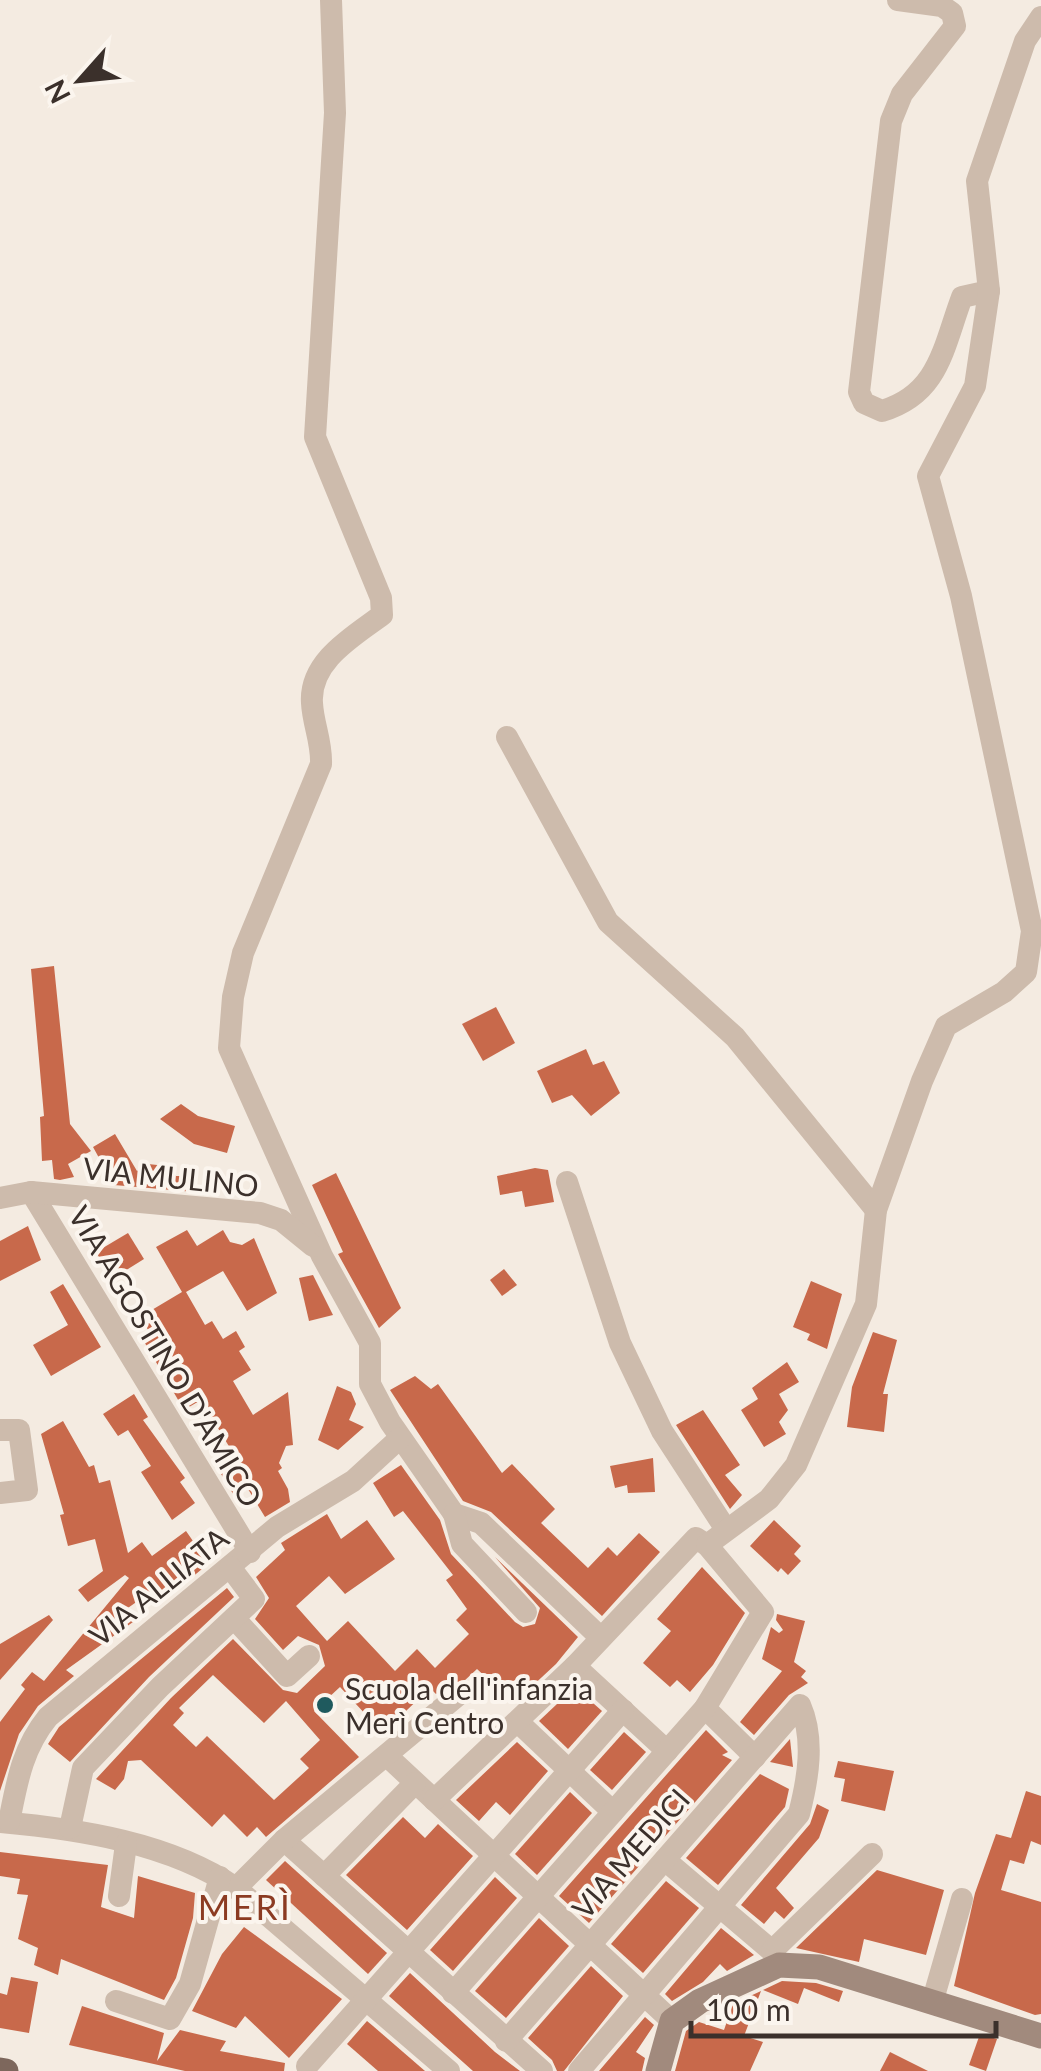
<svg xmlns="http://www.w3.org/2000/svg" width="1041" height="2071" viewBox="0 0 1041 2071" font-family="Lato,sans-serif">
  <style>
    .building { fill: #c8694b; fill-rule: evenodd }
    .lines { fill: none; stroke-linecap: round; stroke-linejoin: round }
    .street { stroke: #cdbbac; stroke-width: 22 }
    .secondary { stroke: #a18a7d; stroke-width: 25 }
    .primary { stroke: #7d675c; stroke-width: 25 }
    .poi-dot { fill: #1f5a5e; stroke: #fbf5ee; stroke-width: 4 }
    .labels { text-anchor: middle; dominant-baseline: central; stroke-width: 8; stroke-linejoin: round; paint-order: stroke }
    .street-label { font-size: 30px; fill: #3b302b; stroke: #fbf5ee }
    .poi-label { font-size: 30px; fill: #3b302b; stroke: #fbf5ee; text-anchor: start }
    .quarter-label { font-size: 35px; letter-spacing: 2.5px; fill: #8c3b22; stroke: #fbf5ee }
  </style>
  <rect width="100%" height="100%" fill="#f4ebe1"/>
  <g class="building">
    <polygon points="54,966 70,1124 91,1151 68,1164 74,1177 60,1180 54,1179 52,1160 42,1161 40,1117 44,1116 31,969"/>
    <polygon points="496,1007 515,1043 483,1061 462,1024"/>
    <polygon points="586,1049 593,1065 604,1061 620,1093 591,1116 572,1095 552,1103 537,1071"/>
    <polygon points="181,1104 198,1116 235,1126 227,1153 194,1144 160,1119"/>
    <polygon points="115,1134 137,1171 148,1164 176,1167 176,1176 194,1176 195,1192 114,1185 93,1147"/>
    <polygon points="535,1168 548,1170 554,1202 525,1207 522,1191 500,1195 497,1176"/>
    <polygon points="336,1173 401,1308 379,1328 338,1254 343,1252 312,1185"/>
    <polygon points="28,1226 41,1260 0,1281 0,1241"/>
    <polygon points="187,1230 197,1246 223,1230 230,1242 242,1245 254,1238 277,1293 247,1311 223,1271 186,1292 205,1325 212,1321 223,1339 236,1331 245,1347 239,1351 251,1370 233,1381 253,1415 288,1392 293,1445 286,1446 279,1463 282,1468 278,1471 288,1489 290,1502 265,1517 248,1489 235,1497 215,1464 233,1453 201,1400 184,1410 142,1338 150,1333 140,1317 182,1292 156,1247"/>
    <polygon points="128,1233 144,1259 112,1279 96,1252"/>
    <polygon points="504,1269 517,1285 502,1296 490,1280"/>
    <polygon points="313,1275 333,1315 309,1321 299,1278"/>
    <polygon points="811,1281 842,1294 827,1349 807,1340 810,1334 793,1327"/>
    <polygon points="63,1284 101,1347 51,1376 33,1345 68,1325 50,1292"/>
    <polygon points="873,1332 897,1340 883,1394 888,1394 884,1432 847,1427 852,1387"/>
    <polygon points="787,1362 799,1382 779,1394 788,1410 779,1422 786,1434 764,1447 741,1410 758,1399 752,1388"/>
    <polygon points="415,1376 431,1389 438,1384 502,1473 512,1464 555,1509 541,1523 588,1568 608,1547 617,1556 639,1533 660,1552 602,1616 491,1512 463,1501 390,1390"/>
    <polygon points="337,1386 351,1392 356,1404 349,1420 364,1427 338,1450 318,1440"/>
    <polygon points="134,1394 148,1417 143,1420 185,1478 180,1482 195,1503 172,1520 141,1472 151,1466 128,1430 118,1436 103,1414"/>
    <polygon points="703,1410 740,1465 725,1475 742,1495 730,1509 676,1425"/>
    <polygon points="63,1421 89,1467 94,1465 99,1483 110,1480 128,1553 142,1542 152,1556 186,1531 202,1554 207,1551 214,1559 161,1603 152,1591 125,1610 133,1622 66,1670 74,1676 38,1706 19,1734 0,1791 0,1722 25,1689 21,1685 32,1672 44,1681 129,1578 125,1575 88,1602 78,1590 103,1571 95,1539 68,1546 60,1515 64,1514 41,1434"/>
    <polygon points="653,1458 655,1492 628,1493 627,1485 615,1488 610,1466"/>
    <path d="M 401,1465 L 440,1520 L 451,1554 L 515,1622 L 523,1627 L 535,1624 L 540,1608 L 495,1557 L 578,1637 L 556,1664 L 514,1703 L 477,1669 L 463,1682 L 454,1682 L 436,1694 L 430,1688 L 383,1733 L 340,1687 L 314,1711 L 359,1757 L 266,1837 L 257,1827 L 247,1837 L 224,1814 L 212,1827 L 141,1760 L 128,1761 L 124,1779 L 115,1790 L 96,1779 L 171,1698 L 233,1639 L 283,1690 L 297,1693 L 325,1666 L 319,1645 L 298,1636 L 283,1650 L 255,1619 L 269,1598 L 256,1577 L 285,1550 L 281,1543 L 327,1514 L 341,1539 L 367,1520 L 395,1559 L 345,1594 L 329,1576 L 296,1606 L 327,1641 L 348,1621 L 395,1671 L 417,1649 L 435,1668 L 469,1634 L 456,1620 L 467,1609 L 446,1580 L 453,1575 L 403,1511 L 394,1517 L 373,1483 ZM 213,1675 L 264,1723 L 286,1701 L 320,1740 L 300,1759 L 309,1768 L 274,1800 L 207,1736 L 196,1747 L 173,1725 L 184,1713 L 179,1708 Z"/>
    <polygon points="774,1520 801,1546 794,1554 801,1561 788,1575 781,1568 778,1572 750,1546"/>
    <polygon points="702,1567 745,1613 713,1665 690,1692 677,1680 670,1687 643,1663 671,1631 657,1619"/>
    <polygon points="227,1588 234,1597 149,1677 70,1762 48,1744 59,1727"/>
    <polygon points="777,1614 805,1621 794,1662 806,1671 801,1677 808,1683 789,1695 754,1735 740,1722 782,1671 762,1659 771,1627 779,1633 783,1630 776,1620"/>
    <polygon points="49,1615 53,1620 0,1680 0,1644"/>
    <polygon points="575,1687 602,1711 568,1749 539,1721"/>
    <polygon points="706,1730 728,1752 722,1755 732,1760 589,1923 559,1896"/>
    <polygon points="624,1732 646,1752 612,1790 590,1770"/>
    <polygon points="790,1739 793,1767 770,1762"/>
    <polygon points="517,1742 548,1771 510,1815 496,1802 479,1821 456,1800"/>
    <polygon points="838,1761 894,1771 885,1811 841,1801 845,1779 834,1777"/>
    <polygon points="760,1774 789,1789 785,1807 718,1885 686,1858"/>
    <polygon points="1026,1791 1041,1796 1041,1845 1031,1841 1024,1864 1010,1860 1001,1890 1041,1902 1041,2014 1035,2015 954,1986 975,1893 996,1834 1011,1838"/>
    <polygon points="570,1792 592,1813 537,1875 515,1854"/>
    <polygon points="817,1804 829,1810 819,1838 776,1888 794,1908 784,1919 775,1911 764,1924 741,1905 810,1824"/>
    <polygon points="403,1817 425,1838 438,1824 473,1856 407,1930 346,1875"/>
    <polygon points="0,1852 108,1865 101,1907 134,1918 138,1876 195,1893 193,1918 176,1978 164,2000 61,1959 58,1975 34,1965 38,1948 18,1939 28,1895 17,1894 20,1879 0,1876"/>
    <polygon points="285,1861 387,1953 368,1974 266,1880"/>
    <polygon points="877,1870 944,1890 926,1955 864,1939 859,1962 796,1948"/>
    <polygon points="495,1877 517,1898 453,1971 430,1950"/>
    <polygon points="666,1881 699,1908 643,1973 611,1944"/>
    <polygon points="539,1918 569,1946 506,2018 475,1991"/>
    <polygon points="244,1927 342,1999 289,2058 245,2016 236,2028 192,2011 222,1954"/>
    <polygon points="721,1928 754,1955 727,1971 720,1964 703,1982 672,2001 665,1994"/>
    <polygon points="591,1966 623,1996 564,2071 557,2071 552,2060 528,2038"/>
    <polygon points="410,1973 495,2052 520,2071 473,2071 389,1996"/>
    <polygon points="11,1977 38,1982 29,2033 0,2028 0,1993 7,1995"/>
    <polygon points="782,1981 816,1983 843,1991 839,2002 804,1988 798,2004 763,1990"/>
    <polygon points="761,1991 744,2036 763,2042 750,2071 675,2071 686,2031 699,2022 724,2030 733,2004"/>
    <polygon points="82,2006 164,2033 157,2061 180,2030 226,2041 220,2051 285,2063 284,2071 185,2071 69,2045"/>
    <polygon points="645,2017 654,2025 636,2052 645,2058 642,2071 599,2071"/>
    <polygon points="367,2021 373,2026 425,2071 378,2071 347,2044"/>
    <polygon points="980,2034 997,2039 986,2071 969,2065"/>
    <polygon points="890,2052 928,2071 880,2071"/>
  </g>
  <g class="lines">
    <g class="street">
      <path d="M 331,0 L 335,113 L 315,437 L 381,598 L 382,615 C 354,636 309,661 312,703 C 313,724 322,742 321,764 L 243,953 L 233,997 L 229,1048 L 322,1256 L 370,1343 L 370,1384 L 390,1422 L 454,1514 L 481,1523 L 601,1638"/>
      <path d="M 898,0 L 942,6 L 952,13 L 955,26 L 902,94 L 891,121 L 859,392 L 864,403 L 882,411 C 939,394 943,348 962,297 L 989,291"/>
      <polyline points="507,737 608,922 735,1037 876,1210"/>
      <polyline points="567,1182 620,1343 662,1431 725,1528"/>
      <polyline points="31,1192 250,1552"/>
      <polyline points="0,1198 31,1192 260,1213 281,1220 313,1246"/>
      <polyline points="0,1430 19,1430 27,1490 0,1493"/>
      <polyline points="454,1514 462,1544 526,1612"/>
      <polyline points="234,1618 287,1676 309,1656"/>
      <polyline points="575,1666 667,1751"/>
      <polyline points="705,1708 755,1757"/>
      <polyline points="518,1722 613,1812"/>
      <polyline points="387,1756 672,2021"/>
      <polyline points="434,1800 575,1666 696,1538 707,1545"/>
      <path d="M 0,1822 C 79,1829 170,1843 236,1888 L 449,2071"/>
      <path d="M 9,1822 C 17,1782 22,1749 48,1717 L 277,1527 L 353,1481 L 400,1438"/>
      <polyline points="70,1828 83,1768 160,1687 254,1599 230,1567"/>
      <polyline points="284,1840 542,2071"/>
      <polyline points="665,1860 772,1951 779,1965"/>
      <polyline points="324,1876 415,1783"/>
      <polyline points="236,1888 284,1840 457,1696"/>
      <polyline points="119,1896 126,1844"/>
      <polyline points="772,1951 872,1854"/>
      <polyline points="453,1993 705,1708 763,1612 707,1545 769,1499 796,1465 866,1304 876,1210 922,1081 946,1026 1004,992 1026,972 1032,931 961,596 928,476 975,386 989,291 977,181 1025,41 1041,17"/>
      <polyline points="116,2001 170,2019 190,1984 220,1877"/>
      <polyline points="932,2003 962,1899"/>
      <path d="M 506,2041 L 800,1705 C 815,1739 808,1779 799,1814 L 579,2071"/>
      <polyline points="307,2066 623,1710"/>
    </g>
    <polyline class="secondary" points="658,2071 672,2021 700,2001 779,1965 819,1967 1041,2036"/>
    <polyline class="primary" points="0,2070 6,2071"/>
  </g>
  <circle class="poi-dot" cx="325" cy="1705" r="10"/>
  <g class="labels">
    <g class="street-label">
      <text transform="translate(171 1176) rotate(6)">VIA MULINO</text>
      <text transform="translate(166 1356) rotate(59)">VIA AGOSTINO D'AMICO</text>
      <text transform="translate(158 1586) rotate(-39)">VIA ALLIATA</text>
      <text transform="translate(630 1853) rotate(-49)">VIA MEDICI</text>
    </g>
    <g class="poi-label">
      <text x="345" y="1688">Scuola dell'infanzia<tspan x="345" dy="34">Merì Centro</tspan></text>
    </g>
    <g class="quarter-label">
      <text x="245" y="1906">MERÌ</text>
    </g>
  </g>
  <g transform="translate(80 80) rotate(243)" stroke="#fbf5ee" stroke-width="8" paint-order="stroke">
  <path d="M0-8L18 38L0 25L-18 38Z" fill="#3b302b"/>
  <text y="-15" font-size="28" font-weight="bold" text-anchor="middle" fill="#3b302b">N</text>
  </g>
  <path d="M691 2021v15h305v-15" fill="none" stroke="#3b302b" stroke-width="5"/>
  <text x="706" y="2021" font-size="30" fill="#3b302b" stroke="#fbf5ee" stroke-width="8" paint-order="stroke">100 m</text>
</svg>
